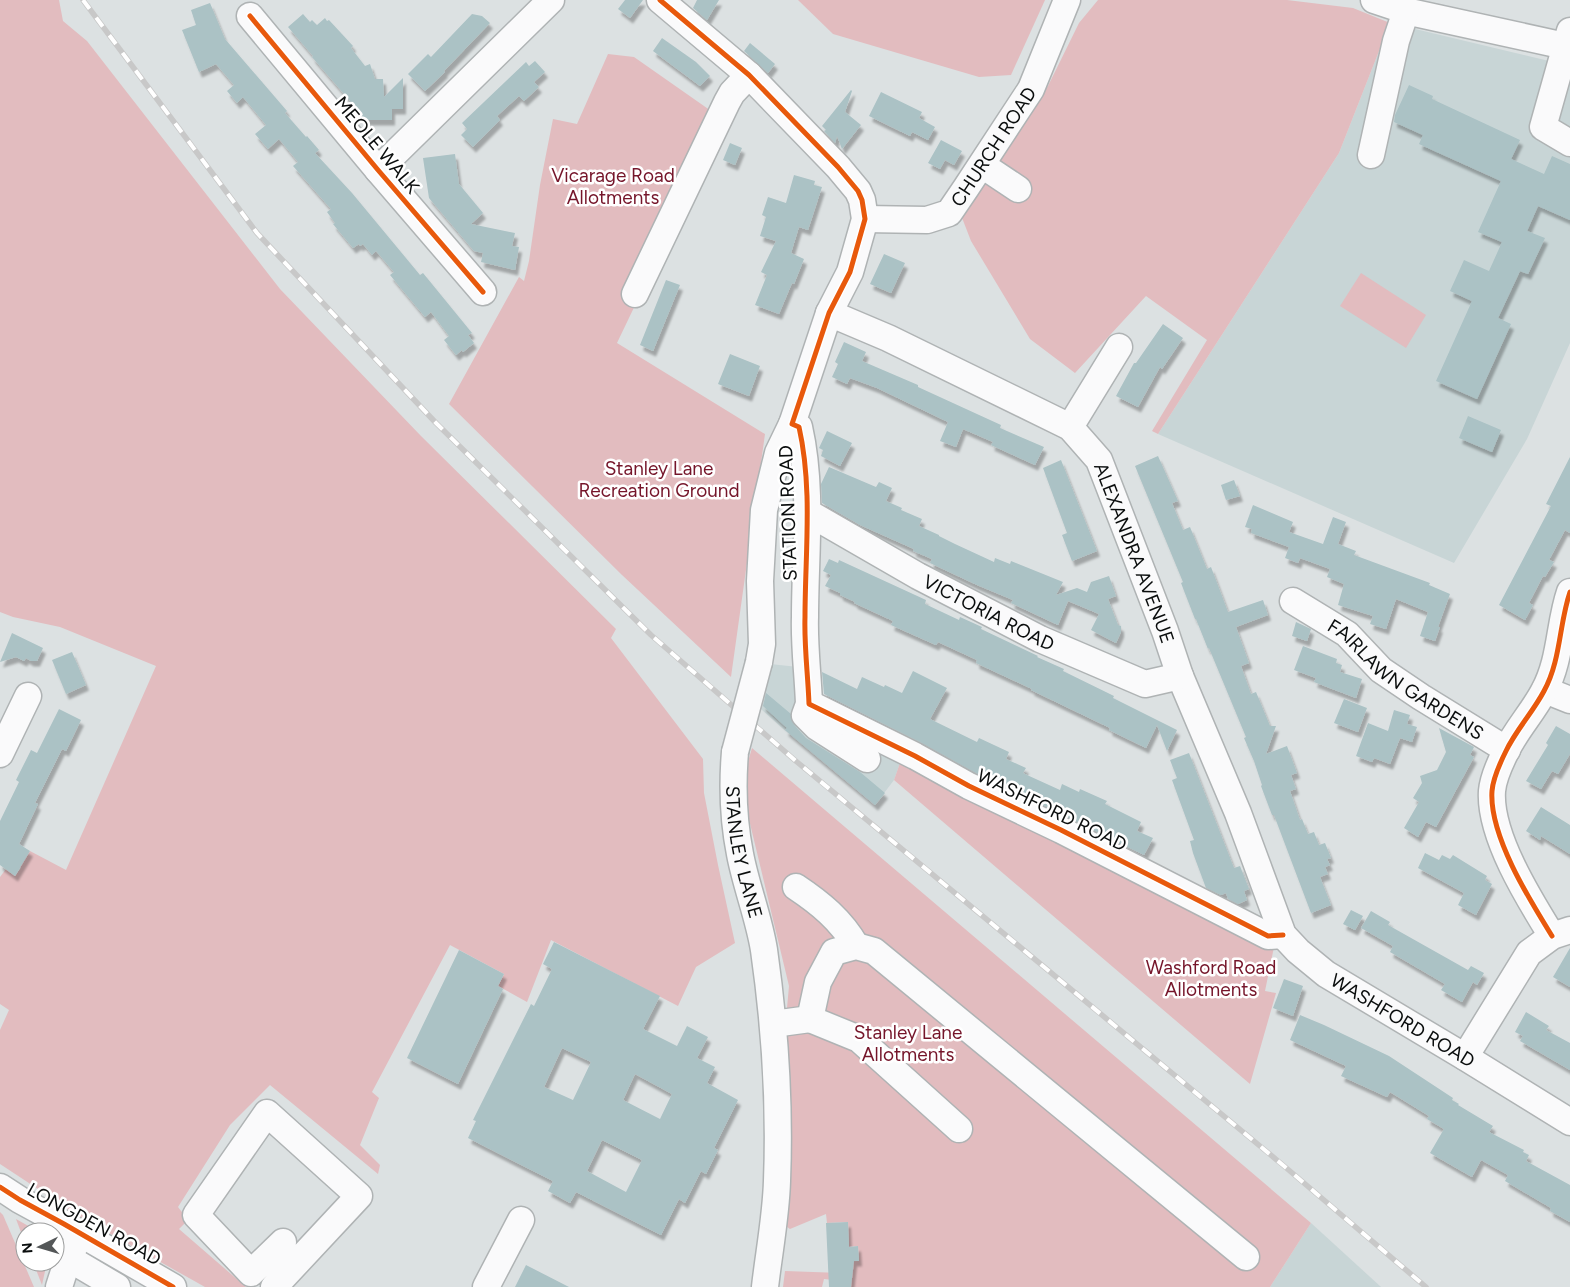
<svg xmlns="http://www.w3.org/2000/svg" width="1570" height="1287" viewBox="0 0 1570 1287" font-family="Figtree,sans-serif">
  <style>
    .built { fill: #c8d5d6 }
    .green { fill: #e2bcbf }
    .building { fill: #abc2c5; fill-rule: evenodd; filter: url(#shadow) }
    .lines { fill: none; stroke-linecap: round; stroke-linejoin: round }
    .minor-casing { stroke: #afb3b4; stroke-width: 29 }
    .minor { stroke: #fafafb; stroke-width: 26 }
    .rail-casing { stroke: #c8c8c8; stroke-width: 5.5 }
    .rail { stroke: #fff; stroke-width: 4; stroke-dasharray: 11; stroke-linecap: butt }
    .minor-bridge-casing { stroke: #afb3b4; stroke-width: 29; stroke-linecap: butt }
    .minor-bridge { stroke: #fafafb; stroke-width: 26 }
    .cycleway-casing { stroke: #fff; stroke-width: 8 }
    .cycleway { stroke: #e8590c; stroke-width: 5 }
    .labels { text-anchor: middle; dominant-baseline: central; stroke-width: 5; stroke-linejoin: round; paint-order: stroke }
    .street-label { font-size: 19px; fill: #0a0d0d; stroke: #fff }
    .park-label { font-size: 19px; fill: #75152a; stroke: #fff }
  </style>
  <defs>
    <filter id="shadow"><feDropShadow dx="3" dy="5.5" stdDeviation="1" flood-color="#0004"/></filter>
  </defs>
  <rect width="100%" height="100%" fill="#dce1e2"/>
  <g class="built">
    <polygon points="1390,23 1570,66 1570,343 1527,439 1454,563 1158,434 1339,153"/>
    <polygon points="770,664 798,667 799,705 900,763 894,780 875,805 782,728 742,692"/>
    <polygon points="1311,1223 1381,1287 1270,1287"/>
  </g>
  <g class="green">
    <polygon points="0,0 59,0 63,21 87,41 280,289 421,436 616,629 611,638 703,759 704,793 718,865 735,943 696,967 678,1006 551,940 527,1002 498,986 504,974 450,945 372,1092 379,1098 360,1145 380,1165 378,1174 270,1085 230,1125 178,1207 188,1220 179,1229 246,1287 205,1287 82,1218 0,1164 0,1030 9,1010 0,1004 0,877 6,869 15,876 21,868 13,862 26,857 30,851 66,870 156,666 60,627 13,617 0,612"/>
    <polygon points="798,0 1045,0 1011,75 979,77 833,34"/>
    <polygon points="1098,0 1287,0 1353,8 1390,23 1339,153 1158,434 1152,431 1207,340 1146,296 1075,373 1030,339 971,241 959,210 1048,86 1079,23"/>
    <polygon points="608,54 634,57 714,113 731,105 617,343 765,434 731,677 622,575 449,404 519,277 524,281 529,261 540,185 553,119 577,124"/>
    <polygon points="1361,273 1426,315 1406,348 1340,306"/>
    <polygon points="752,748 1311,1223 1270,1287 851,1287 851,1282 824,1279 822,1287 783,1287 785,1271 841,1273 841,1262 859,1261 858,1246 849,1247 848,1222 827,1223 826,1214 790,1229 780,1222 784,1041 789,986 747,811 745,772"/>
    <polygon points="900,763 1274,947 1265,991 1276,993 1250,1084 894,780"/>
    <polygon points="0,1212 3,1215 34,1287 0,1287"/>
    <polygon points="16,1219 39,1232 40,1232 25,1232 25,1243"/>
    <polygon points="33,1262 47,1262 42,1285"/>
  </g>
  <g class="building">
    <polygon points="625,0 643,0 630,18 618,9"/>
    <polygon points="697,0 719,0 707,20 693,8"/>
    <polygon points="210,3 225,39 287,111 285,113 306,137 307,136 319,150 315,153 352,193 420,275 423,273 472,333 468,335 474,343 463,352 462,350 456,355 444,340 449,336 431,312 425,317 390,275 394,272 376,251 372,255 363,244 360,246 359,244 353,248 333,224 335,223 327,212 331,209 293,166 298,162 279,139 268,149 255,134 266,125 243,97 237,103 227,91 234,85 216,64 199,72 182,30 196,25 191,10"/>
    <polygon points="303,14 310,22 312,20 317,25 325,18 327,21 329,20 353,46 351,48 365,66 370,64 375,79 383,79 384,97 403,78 403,109 392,109 392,120 362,120 362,115 352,115 351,102 312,57 313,56 288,27"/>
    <polygon points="472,14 482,16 490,23 444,71 445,72 425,91 408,74 428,54 431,57"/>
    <polygon points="662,38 696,62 710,76 700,86 653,51"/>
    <polygon points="750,43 775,64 768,73 744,51"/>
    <polygon points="535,61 545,72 534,82 539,87 524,101 519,96 497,116 500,120 473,147 461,135 467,129 462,123 526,62 529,66"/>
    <polygon points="1409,85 1433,96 1432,99 1520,140 1511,159 1544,174 1552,156 1570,164 1570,220 1538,206 1527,231 1545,238 1528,274 1520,271 1498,318 1511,324 1477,399 1436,381 1472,301 1450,291 1464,260 1489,271 1502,242 1478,232 1501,181 1419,144 1423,135 1394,122 1395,115"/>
    <polygon points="851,90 852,91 845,112 861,125 842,149 837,136 835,143 824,131 826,130 822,126"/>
    <polygon points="881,92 922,112 919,118 935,127 928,140 912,132 910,136 869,116"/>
    <polygon points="941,140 962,151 954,165 945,160 940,169 928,163"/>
    <polygon points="730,143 742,148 735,165 723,160"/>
    <polygon points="455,154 459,184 483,213 471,224 515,233 512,246 519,247 515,270 481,262 483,253 474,251 429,198 423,158"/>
    <polygon points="794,175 815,181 814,185 822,187 808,230 799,227 791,253 804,259 794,284 792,283 779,314 755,305 767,275 761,272 776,241 760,236 766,217 762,215 768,197 786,203"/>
    <polygon points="884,254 905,263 891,293 870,284"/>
    <polygon points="666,280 680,285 653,351 640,345"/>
    <polygon points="1163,324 1183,338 1162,369 1160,367 1138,407 1116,396 1134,363 1136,363"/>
    <polygon points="844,342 866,352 862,361 918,385 918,387 1001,425 1000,428 1044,447 1035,465 991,445 993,442 963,429 956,447 940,441 948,422 877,388 850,378 847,384 832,377 838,364 835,362"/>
    <polygon points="730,354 760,366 749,396 718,384"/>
    <polygon points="1468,416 1501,430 1492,452 1459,438"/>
    <polygon points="827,431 852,443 840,466 821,456 823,450 819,448"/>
    <polygon points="1158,456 1178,501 1172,503 1183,530 1190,527 1207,569 1211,567 1228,612 1263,600 1268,615 1236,627 1249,663 1241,666 1251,694 1256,692 1270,726 1276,726 1266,754 1287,746 1297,773 1291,775 1296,789 1290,791 1300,820 1302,819 1308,834 1314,832 1319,845 1325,843 1331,858 1327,859 1330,865 1325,867 1328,874 1320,877 1331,905 1311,913 1274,815 1272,815 1261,786 1262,785 1254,761 1244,738 1246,737 1209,648 1208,649 1196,619 1195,619 1181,583 1183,582 1135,466"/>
    <polygon points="1570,457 1570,533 1565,530 1549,560 1554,562 1545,577 1543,576 1529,603 1533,605 1525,620 1499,605 1551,506 1546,504"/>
    <polygon points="1061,460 1097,551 1072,561 1062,535 1067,533 1043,468"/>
    <polygon points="829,467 876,487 879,482 892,488 886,501 902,508 901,510 922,519 919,526 939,535 939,536 955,544 994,562 995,558 1010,564 1011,561 1063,582 1056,595 1077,588 1087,592 1091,582 1109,576 1116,596 1108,599 1118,625 1121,626 1121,632 1116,643 1091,630 1099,614 1068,601 1058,625 1011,603 1013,600 977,585 930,563 932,559 913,551 914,549 860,525 822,503 821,484"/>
    <polygon points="1234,480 1240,496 1226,500 1221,485"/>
    <polygon points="1253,505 1293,522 1289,532 1323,544 1333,517 1346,522 1338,544 1356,551 1354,555 1430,583 1429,585 1450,594 1438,627 1440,627 1435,641 1420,636 1428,612 1396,599 1386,629 1370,624 1373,616 1338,605 1344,584 1327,577 1330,569 1300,558 1298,563 1285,558 1289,547 1251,533 1252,529 1245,527"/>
    <polygon points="829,559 838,563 839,560 926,600 925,604 959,620 960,617 982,627 981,629 1038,656 1037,657 1064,669 1063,671 1114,696 1113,698 1177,730 1167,751 1157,725 1146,748 1109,730 1110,728 1031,690 1032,689 976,663 977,660 938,642 936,645 891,625 893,621 854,603 855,602 840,595 840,593 825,586 831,575 823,571"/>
    <polygon points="1296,622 1311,629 1307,641 1292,636"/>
    <polygon points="12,633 43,648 37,661 31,661 26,658 24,661 16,657 0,662"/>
    <polygon points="1303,646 1337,659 1336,663 1342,665 1340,672 1362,679 1356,698 1314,682 1316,678 1294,670"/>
    <polygon points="72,652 86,685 66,694 52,660"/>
    <polygon points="913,671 947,688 930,719 977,742 979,738 1009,752 1006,759 1026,768 1023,773 1027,775 1060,790 1062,784 1079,792 1080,789 1107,801 1105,804 1141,822 1137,831 1153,838 1144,855 976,773 922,743 824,694 822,672 857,689 862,677 884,687 885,685 902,693"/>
    <polygon points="766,693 791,714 791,719 794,725 806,738 860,772 885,793 875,805 785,730 787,728 763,706"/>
    <polygon points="1344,699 1367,708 1358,732 1334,723"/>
    <polygon points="59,709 81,720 66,751 62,749 35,803 38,804 19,844 30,851 15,876 0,865 0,821 19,782 16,780 31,750 37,753"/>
    <polygon points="1394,710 1410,715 1407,724 1417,727 1412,742 1400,738 1390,764 1374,758 1372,762 1356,756 1368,723 1388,731"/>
    <polygon points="1556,726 1570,734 1570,754 1558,774 1552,771 1541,789 1526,781 1548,745 1546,743"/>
    <polygon points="1439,728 1474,747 1470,755 1474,757 1436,827 1426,822 1418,837 1404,828 1419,802 1413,798 1422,783 1420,776 1437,770 1446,752"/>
    <polygon points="1189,753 1234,868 1240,866 1249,889 1244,891 1247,900 1238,904 1228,899 1226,893 1221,895 1206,888 1193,853 1190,841 1194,840 1172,780 1177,778 1170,760"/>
    <polygon points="1541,807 1570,825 1570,854 1541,836 1540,840 1526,831"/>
    <polygon points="1425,853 1439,860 1442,855 1450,859 1453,855 1487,876 1485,880 1492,884 1476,915 1458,905 1464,893 1418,868"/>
    <polygon points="1351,910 1363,916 1355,930 1343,924"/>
    <polygon points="1371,911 1390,922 1388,925 1468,970 1471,966 1484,973 1477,985 1473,982 1462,1002 1441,990 1445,984 1390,952 1393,946 1361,928"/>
    <path d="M 554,942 L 660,996 L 643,1029 L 677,1046 L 687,1026 L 708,1037 L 697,1058 L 715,1067 L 707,1083 L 738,1100 L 714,1148 L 718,1150 L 706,1174 L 701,1171 L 685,1203 L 679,1199 L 661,1235 L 576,1192 L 570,1203 L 548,1191 L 553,1181 L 468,1138 L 476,1121 L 473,1120 L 531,1004 L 534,1006 L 552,969 L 543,964 ZM 562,1048 L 591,1062 L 573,1100 L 544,1087 ZM 635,1074 L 672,1094 L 660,1119 L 623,1100 ZM 602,1140 L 642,1160 L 626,1192 L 587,1171 Z"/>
    <polygon points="1570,948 1570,987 1553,977"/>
    <polygon points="459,950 504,974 498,986 503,989 458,1084 407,1058"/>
    <polygon points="1284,979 1303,986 1293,1016 1273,1008"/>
    <polygon points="1526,1012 1549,1026 1546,1030 1570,1043 1570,1070 1520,1041 1523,1036 1515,1032"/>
    <polygon points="1300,1015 1324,1025 1389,1056 1453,1098 1452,1100 1459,1104 1458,1105 1493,1126 1489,1132 1524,1150 1523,1152 1529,1155 1526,1161 1570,1185 1570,1222 1550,1211 1551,1208 1505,1181 1508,1175 1481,1160 1472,1177 1430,1153 1444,1129 1427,1119 1429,1116 1390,1092 1387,1097 1341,1076 1346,1066 1290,1040"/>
    <polygon points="848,1222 849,1247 858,1246 859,1261 854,1261 851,1287 829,1287 826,1223"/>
    <polygon points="526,1265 569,1287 515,1287"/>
  </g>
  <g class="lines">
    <defs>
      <g id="minor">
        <path d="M 660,0 L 749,75 L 838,167 L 858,191 L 862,200 L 865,219 L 850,272 L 829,313 L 792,424 L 799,427 C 813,489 805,554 805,617 C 804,646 808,675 809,704 L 805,715 L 817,727 L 867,759"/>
        <polyline points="1374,0 1410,12 1570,47"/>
        <polyline points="250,16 378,170 483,292"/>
        <polyline points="1570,31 1543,127 1570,143"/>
        <polyline points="1371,155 1396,41 1406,11"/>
        <polyline points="982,165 1018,189"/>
        <polyline points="378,170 551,0"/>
        <path id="s1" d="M 865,219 L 927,220 L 949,213 L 966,188 L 1031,89 L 1067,0"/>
        <polyline points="635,294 727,102 732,93 749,75"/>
        <path id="s2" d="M 829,313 L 888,338 L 1070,427 L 1099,460 L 1165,631 L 1180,676 L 1238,813 L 1283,935 L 1298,951 L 1326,974 L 1465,1057 L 1570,1122"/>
        <polyline points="1070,427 1119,347"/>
        <path id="s3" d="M 807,512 L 918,576 L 1040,639 L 1145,684 L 1180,676"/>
        <path id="s4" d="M 1293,601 L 1347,634 L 1381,670 L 1421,697 L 1507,750"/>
        <polyline points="759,662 762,644 760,581 764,510 778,453 792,424"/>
        <polyline points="1545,690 1570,700"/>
        <polyline points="810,704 915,756 969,786 1061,830 1268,936 1283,935"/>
        <path id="s5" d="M 735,752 C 732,788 733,819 740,854 C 746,886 759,918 764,950 C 775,1027 780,1104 777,1181 C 776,1216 769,1252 765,1287"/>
        <polyline points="0,754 28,696"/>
        <path d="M 796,887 C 820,903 841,920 856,946"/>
        <path d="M 1552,936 C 1529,899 1489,835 1492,791 C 1493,778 1500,763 1506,751 C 1516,730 1533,712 1544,691 C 1561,660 1559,624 1570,592"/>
        <polyline points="810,1019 859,1039 959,1129"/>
        <polyline points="773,1024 810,1019 818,982 834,952 856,946 874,951 1246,1257"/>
        <polyline points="1465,1057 1529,953 1552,936 1570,930"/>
        <polyline points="0,1187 20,1200 64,1224 173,1287"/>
        <polyline points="68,1258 117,1287"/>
        <path d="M 59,1287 C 65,1268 70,1251 82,1234"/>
        <polyline points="274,1287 359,1196 267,1113 196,1215 251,1273 283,1242"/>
        <polyline points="486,1287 521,1220"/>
      </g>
    </defs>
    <use href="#minor" class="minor-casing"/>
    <use href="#minor" class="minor"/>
    <defs>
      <polyline id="rail" points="83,0 257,233 436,423 651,635 797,762 1284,1166 1426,1287"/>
    </defs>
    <use href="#rail" class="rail-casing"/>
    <use href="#rail" class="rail"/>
    <defs>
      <polyline id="minor-bridge" points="735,752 759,662"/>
    </defs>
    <use href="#minor-bridge" class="minor-bridge-casing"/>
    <use href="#minor-bridge" class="minor-bridge"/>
    <defs>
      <g id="cycleway">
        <path d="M 660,0 L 749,75 L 838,167 L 858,191 L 862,200 L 865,219 L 850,272 L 829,313 L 792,424 L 799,427 C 813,489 805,554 805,617 C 804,646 808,675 809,704 L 915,756 L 969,786 L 1061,830 L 1268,936 L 1283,935"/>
        <polyline points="250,16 378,170 483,292"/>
        <path d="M 1552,936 C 1529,899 1489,835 1492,791 C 1493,778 1500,763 1506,751 C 1516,730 1533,712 1544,691 C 1561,660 1559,624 1570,592"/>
        <polyline points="0,1187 20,1200 64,1224 173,1287"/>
      </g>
    </defs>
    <use href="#cycleway" class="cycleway-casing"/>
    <use href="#cycleway" class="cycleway"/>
  </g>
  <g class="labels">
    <g class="street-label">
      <text transform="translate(377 145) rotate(50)">MEOLE WALK</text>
      <text stroke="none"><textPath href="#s1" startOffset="165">CHURCH ROAD</textPath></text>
      <text transform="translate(788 513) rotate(-92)">STATION ROAD</text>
      <text stroke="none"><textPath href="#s2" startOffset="410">ALEXANDRA AVENUE</textPath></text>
      <text stroke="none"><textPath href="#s3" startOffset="208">VICTORIA ROAD</textPath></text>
      <text stroke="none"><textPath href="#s4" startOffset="138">FAIRLAWN GARDENS</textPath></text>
      <text transform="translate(1052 810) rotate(26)">WASHFORD ROAD</text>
      <text stroke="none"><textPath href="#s5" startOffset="101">STANLEY LANE</textPath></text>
      <text stroke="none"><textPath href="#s2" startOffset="968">WASHFORD ROAD</textPath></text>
      <text transform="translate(94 1224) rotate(29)">LONGDEN ROAD</text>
    </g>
    <g class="park-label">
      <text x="613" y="175">Vicarage Road<tspan x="613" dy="22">Allotments</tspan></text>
      <text x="659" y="468">Stanley Lane<tspan x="659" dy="22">Recreation Ground</tspan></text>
      <text x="1211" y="967">Washford Road<tspan x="1211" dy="22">Allotments</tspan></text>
      <text x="908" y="1032">Stanley Lane<tspan x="908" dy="22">Allotments</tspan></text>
    </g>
  </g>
  <g transform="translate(40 1247) rotate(265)"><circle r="24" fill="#ffffff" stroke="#9d9e9e"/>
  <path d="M0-4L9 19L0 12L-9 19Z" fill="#545758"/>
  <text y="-8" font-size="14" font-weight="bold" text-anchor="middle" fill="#0a0d0d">N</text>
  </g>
</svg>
